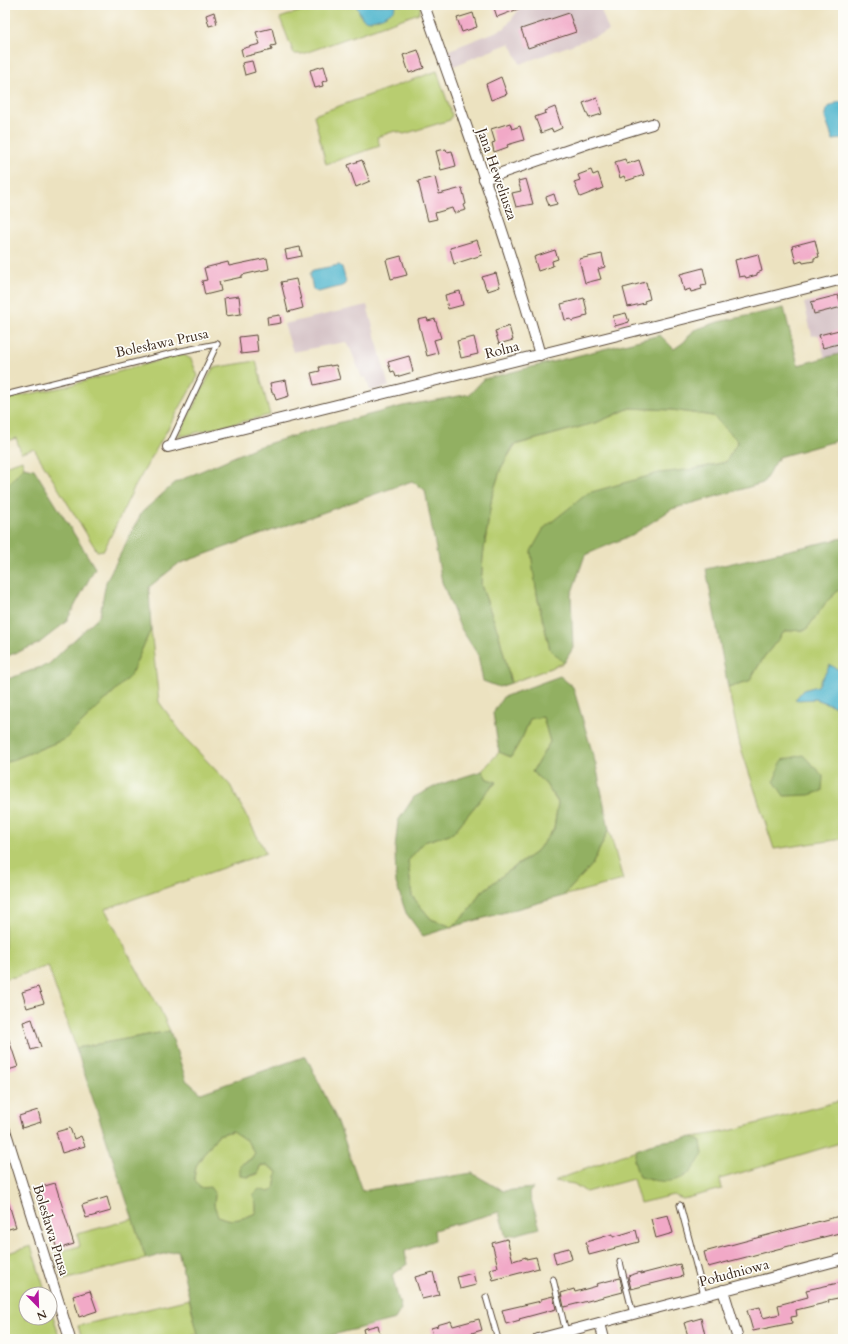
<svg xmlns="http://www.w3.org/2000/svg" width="848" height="1344" viewBox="0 0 848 1344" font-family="Cardo,serif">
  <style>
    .industrial { fill: #d2bec2 }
    .green { fill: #b8cd70; stroke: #7a7c47 }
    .forest { fill: #92b062; stroke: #666d40; fill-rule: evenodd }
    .water { fill: #50b6ce; stroke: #467076 }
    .building { fill: #f1a9c7 }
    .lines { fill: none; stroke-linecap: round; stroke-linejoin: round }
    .lane-casing { stroke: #564636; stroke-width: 7 }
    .street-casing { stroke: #564636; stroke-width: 12 }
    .lane { stroke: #fff; stroke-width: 5 }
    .street { stroke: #fff; stroke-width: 10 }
    .labels { text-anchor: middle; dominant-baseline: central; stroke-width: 3.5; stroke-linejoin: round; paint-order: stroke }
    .street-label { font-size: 14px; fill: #3b2a1e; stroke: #fdfcf7 }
  </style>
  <rect width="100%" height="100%" fill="#fdfcf7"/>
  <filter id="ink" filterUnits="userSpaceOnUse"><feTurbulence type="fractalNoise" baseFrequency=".025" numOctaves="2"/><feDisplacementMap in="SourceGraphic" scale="8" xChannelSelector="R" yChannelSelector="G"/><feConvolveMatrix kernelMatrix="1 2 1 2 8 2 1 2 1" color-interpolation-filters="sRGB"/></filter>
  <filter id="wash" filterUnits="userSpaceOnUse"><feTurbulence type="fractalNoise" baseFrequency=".012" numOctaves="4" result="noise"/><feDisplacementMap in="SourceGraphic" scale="16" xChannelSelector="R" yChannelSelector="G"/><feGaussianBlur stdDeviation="0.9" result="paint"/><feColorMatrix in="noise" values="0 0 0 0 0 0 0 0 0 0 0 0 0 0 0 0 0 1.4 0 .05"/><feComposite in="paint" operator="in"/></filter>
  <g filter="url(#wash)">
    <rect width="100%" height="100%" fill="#ece2c0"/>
    <g class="industrial">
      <polygon points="525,5 599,5 609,31 520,64 510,43 451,67 447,51 505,28 520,8"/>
      <polygon points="843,293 843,353 825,358 819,335 812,336 804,303"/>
      <polygon points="367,305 389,387 370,391 366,377 362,378 350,348 345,342 293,352 284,324"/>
    </g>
    <g class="green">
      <polygon points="318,5 356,5 362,18 396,5 421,6 419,13 302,54 294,54 280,18"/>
      <polygon points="437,71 452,115 450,120 404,134 395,131 377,137 380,146 326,164 314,115"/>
      <polygon points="182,354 191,359 198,376 133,490 104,550 97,551 34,449 21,453 16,438 5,442 5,399 64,387"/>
      <polygon points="256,361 270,415 178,437 213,368"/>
      <polygon points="630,408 672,410 713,416 738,441 726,462 695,469 531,551 538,600 550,649 564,663 511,683 499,635 481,585 483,556 492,496 501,468 515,445 598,422"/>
      <polygon points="22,460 24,467 5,488 5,466"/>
      <polygon points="843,586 843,672 830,665 818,686 803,690 795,700 816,699 837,707 843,705 843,839 774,849 740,745 728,687 749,681 764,657 785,631 806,630 827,601"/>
      <polygon points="151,629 159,702 187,740 230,785 266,853 105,909 131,959 160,1009 170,1031 76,1048 48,966 15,977 5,978 5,763 65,739 130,676"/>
      <polygon points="543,717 550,742 532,772 545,783 558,803 554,829 536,852 506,873 480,893 469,911 452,927 431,919 412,896 408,861 424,842 453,833 489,789 497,782 487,779 482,771 499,752 511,757 523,736 530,718"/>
      <polygon points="609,829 623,880 563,896 592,865"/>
      <polygon points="843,1100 843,1142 720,1179 722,1189 683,1199 673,1195 640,1203 633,1179 586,1192 574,1184 554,1181 636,1150 634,1160 701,1142 693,1137 729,1131"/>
      <path d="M 233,1131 L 247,1141 L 255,1153 L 251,1159 L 240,1165 L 248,1177 L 258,1174 L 260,1166 L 267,1165 L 277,1172 L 274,1189 L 269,1192 L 256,1204 L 256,1213 C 242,1219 233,1223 218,1216 L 214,1205 L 215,1194 L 200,1188 L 194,1179 L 196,1166 L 205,1152 L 218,1135 Z"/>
      <polygon points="133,1219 146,1259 63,1280 54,1253 80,1246 77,1234"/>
      <polygon points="31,1246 46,1294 26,1294 26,1318 50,1318 50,1306 60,1339 5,1339 5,1254"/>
      <polygon points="189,1299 198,1334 179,1339 82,1339 78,1326"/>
    </g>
    <g class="forest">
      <polygon points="784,308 798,365 843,353 843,439 779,457 763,483 672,509 632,535 585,555 571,595 573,648 564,663 550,649 538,600 533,569 531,551 544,528 588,493 659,473 695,469 726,462 738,441 713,416 672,410 630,408 598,422 514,445 501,468 492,496 483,556 481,585 499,635 511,683 499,687 483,681 478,655 460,627 442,582 425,490 412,481 178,564 149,587 151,629 130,676 65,739 5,763 5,680 49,664 100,615 106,582 142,512 176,482 254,448 326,426 403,406 470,394 484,379 660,335 674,349 684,342 694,330 718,322"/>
      <polygon points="24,467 34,469 95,568 66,622 38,644 5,657 5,488"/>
      <polygon points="843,538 843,586 827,601 806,630 785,631 764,657 749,681 728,687 706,569"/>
      <polygon points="560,676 573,687 596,765 609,829 592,865 563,896 452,927 423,936 406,913 396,883 395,849 398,821 414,797 438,785 482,771 487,779 497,782 489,789 453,833 424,842 408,861 412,896 431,919 452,927 469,911 480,893 506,873 536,852 554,829 558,802 545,783 532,772 550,742 543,717 530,719 523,736 511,757 499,752 493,713 503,697"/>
      <polygon points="803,755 823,776 822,791 809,795 784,796 774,781 782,760"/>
      <path d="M 170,1031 L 186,1080 L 201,1093 L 306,1056 L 338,1122 L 362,1191 L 472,1173 L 503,1191 L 533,1188 L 529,1193 L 540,1228 L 506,1237 L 499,1212 L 434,1230 L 435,1240 L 405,1251 L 407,1265 L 392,1275 L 401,1309 L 395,1319 L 317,1339 L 199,1339 L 178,1250 L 146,1259 L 76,1048 ZM 232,1131 L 247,1141 L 255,1153 L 251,1159 L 240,1165 L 240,1176 L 248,1177 L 258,1173 L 260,1166 L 267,1165 L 277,1172 L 274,1189 L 269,1192 L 259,1189 L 253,1195 L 256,1204 L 256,1213 C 242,1219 232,1223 218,1216 L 214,1205 L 215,1194 L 210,1187 L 200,1188 L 194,1178 L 196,1166 L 205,1152 L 218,1135 Z"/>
      <path d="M 693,1137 L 701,1142 L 703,1154 C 699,1160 695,1167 690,1172 C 675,1186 656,1181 639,1177 L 634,1160 L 636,1150 L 658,1142 Z"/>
    </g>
    <g class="water">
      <path d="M 356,5 L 396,5 L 396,6 C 391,16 377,19 367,21 L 362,18 Z"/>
      <polygon points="838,102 843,102 843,139 833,140 825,118 827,108"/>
      <polygon points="339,265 342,267 346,282 343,286 318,292 313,290 310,274 313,270"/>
      <polygon points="830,665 843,672 843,705 837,707 816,699 795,700 803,690 818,686"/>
    </g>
    <g id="blocks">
      <g class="building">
        <polygon points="493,5 526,5 526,6 497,17"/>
        <polygon points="214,12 217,24 209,26 206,15"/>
        <polygon points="473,13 477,27 462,32 457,18"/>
        <polygon points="569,13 576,32 528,48 521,29"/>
        <polygon points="272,28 276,45 271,46 272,50 243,57 241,49 260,44 256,32"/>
        <polygon points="418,50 424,68 409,73 403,55"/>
        <polygon points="252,61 255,72 245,75 242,63"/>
        <polygon points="324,66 328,80 322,82 323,86 315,88 310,70"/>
        <polygon points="501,77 507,94 491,100 486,84"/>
        <polygon points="597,98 602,114 589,118 583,103"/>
        <polygon points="555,107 562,128 553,132 552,129 541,133 535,117 546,113 545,111"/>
        <polygon points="510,123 512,129 520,126 524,140 507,145 508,147 494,152 492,143 495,142 491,129"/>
        <polygon points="446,149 447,152 452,151 456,166 441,170 436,151"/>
        <polygon points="625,159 627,164 639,160 644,175 626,181 624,176 620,178 615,162"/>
        <polygon points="362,160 370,181 356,187 348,165"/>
        <polygon points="591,170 593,175 598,173 603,188 580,197 574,182 580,180 578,175"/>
        <polygon points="435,177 439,194 462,188 466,204 464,205 466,210 454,213 452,208 435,213 437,219 428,221 418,181"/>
        <polygon points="526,179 533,204 516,207 512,193 521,191 518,181"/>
        <polygon points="554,194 557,204 549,206 546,197"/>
        <polygon points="477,240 482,255 454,264 450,248"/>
        <polygon points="815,240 819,257 814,258 814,261 803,263 802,261 796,263 792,246"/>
        <polygon points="300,247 302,256 287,259 285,250"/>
        <polygon points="555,250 558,259 552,261 553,266 538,271 534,257"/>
        <polygon points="602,254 605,267 598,269 601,279 585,283 579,259"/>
        <polygon points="758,254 762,271 757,273 757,275 746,278 745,276 739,277 735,260"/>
        <polygon points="401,256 407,275 391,279 386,260"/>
        <polygon points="267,258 269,269 242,275 242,277 219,282 221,291 205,295 202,281 207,280 204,268 228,262 229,266"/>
        <polygon points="703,268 707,285 701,286 702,289 691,292 690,289 684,291 680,274"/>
        <polygon points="496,273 500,287 488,291 487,288 486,289 482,277"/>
        <polygon points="296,279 303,308 288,312 281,282"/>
        <polygon points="646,282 650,299 644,301 645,303 628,307 623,288"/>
        <polygon points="460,291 463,305 448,309 445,295"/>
        <polygon points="838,295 842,307 814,314 811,302"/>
        <polygon points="239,296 241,314 226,316 224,298"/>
        <polygon points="584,298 588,315 583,316 583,318 572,321 571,319 565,320 561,304"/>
        <polygon points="626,313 629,322 615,326 613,316"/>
        <polygon points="280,315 281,323 268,325 267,317"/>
        <polygon points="427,318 428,321 435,319 441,338 434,340 438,353 427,356 418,320"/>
        <polygon points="509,326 513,340 499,344 495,331"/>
        <polygon points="839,330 842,343 823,348 819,335"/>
        <polygon points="256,335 258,352 241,354 239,337"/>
        <polygon points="474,337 478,354 461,358 457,341"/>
        <polygon points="409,356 413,372 396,377 394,371 391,372 388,362"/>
        <polygon points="330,365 330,366 336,365 340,379 314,385 311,373 320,371 319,367"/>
        <polygon points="286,380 289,396 276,400 274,393 272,393 270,383"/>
        <polygon points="38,987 44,1003 27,1008 22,992"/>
        <polygon points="32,1019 41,1047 31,1050 23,1022"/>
        <polygon points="5,1034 7,1034 18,1067 5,1071"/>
        <polygon points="38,1110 41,1122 22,1128 19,1116"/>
        <polygon points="70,1128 74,1139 81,1136 85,1146 62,1153 56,1132"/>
        <polygon points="55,1183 74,1244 57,1249 38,1188"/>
        <polygon points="107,1197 111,1211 86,1218 82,1205"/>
        <polygon points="7,1198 16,1227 5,1230 5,1199"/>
        <polygon points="668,1215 673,1233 656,1238 651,1219"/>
        <polygon points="843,1215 843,1232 708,1267 704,1252"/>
        <polygon points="636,1230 639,1242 589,1255 586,1242 613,1234 613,1237"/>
        <polygon points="507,1239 513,1261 526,1257 526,1259 536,1257 539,1268 493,1280 490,1269 498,1267 492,1243"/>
        <polygon points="569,1248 572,1259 556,1264 553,1252"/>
        <polygon points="680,1264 683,1276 631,1289 628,1276 641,1272 641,1274"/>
        <polygon points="433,1272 439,1295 422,1299 415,1277"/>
        <polygon points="473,1273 476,1285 460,1289 457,1277"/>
        <polygon points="620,1278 623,1292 564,1307 561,1293 574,1289 575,1292 597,1286 596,1284"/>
        <polygon points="843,1282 843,1297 828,1300 829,1302 796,1310 797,1316 791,1317 792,1323 753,1331 747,1310 760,1307 763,1318 780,1314 778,1305 808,1297 806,1290"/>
        <polygon points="90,1291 97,1311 79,1317 73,1296"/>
        <polygon points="553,1296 556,1309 519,1319 520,1320 506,1324 502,1310 541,1301 541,1299"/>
        <polygon points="701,1318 706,1339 689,1339 684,1323"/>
        <polygon points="479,1319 482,1330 451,1339 434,1339 431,1328 438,1326 437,1325 451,1321 453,1326"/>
        <polygon points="378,1325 380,1334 365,1337 363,1329"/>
      </g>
    </g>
  </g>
  <g filter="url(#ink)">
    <use href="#blocks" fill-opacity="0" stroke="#564636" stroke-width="1"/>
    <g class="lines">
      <defs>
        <g id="lane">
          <polyline points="5,395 181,351 217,344"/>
          <polyline points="169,446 217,344"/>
          <polyline points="680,1205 704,1295"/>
          <polyline points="620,1262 633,1314"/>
          <polyline points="553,1279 566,1332"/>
          <polyline points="486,1297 498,1339"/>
        </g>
        <g id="street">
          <path d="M 424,5 C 464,121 507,236 540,355"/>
          <polyline points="484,179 589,143 652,124"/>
          <polyline points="168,447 843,279"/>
          <polyline points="5,1130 70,1339"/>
          <polyline points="723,1290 738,1339"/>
          <polyline points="600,1323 604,1339"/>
          <polyline points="538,1339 843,1259"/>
        </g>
      </defs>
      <use href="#lane" class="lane-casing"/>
      <use href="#street" class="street-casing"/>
      <use href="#lane" class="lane"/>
      <use href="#street" class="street"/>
    </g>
  </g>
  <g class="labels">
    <g class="street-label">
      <text transform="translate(497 174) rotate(71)">Jana Heweliusza</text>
      <text transform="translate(162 343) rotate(-12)">Bolesława Prusa</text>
      <text transform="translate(502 350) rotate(-14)">Rolna</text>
      <text transform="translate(51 1230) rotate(73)">Bolesława Prusa</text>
      <text transform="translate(734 1273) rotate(-15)">Południowa</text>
    </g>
  </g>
  <rect width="848" height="1344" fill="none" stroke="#fdfcf7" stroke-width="20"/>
  <g transform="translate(38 1306) rotate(157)"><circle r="19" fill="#fdfcf7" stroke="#afa8a0"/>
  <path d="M0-3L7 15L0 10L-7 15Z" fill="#b5179e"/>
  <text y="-6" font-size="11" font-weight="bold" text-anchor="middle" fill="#3b2a1e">N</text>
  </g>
</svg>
